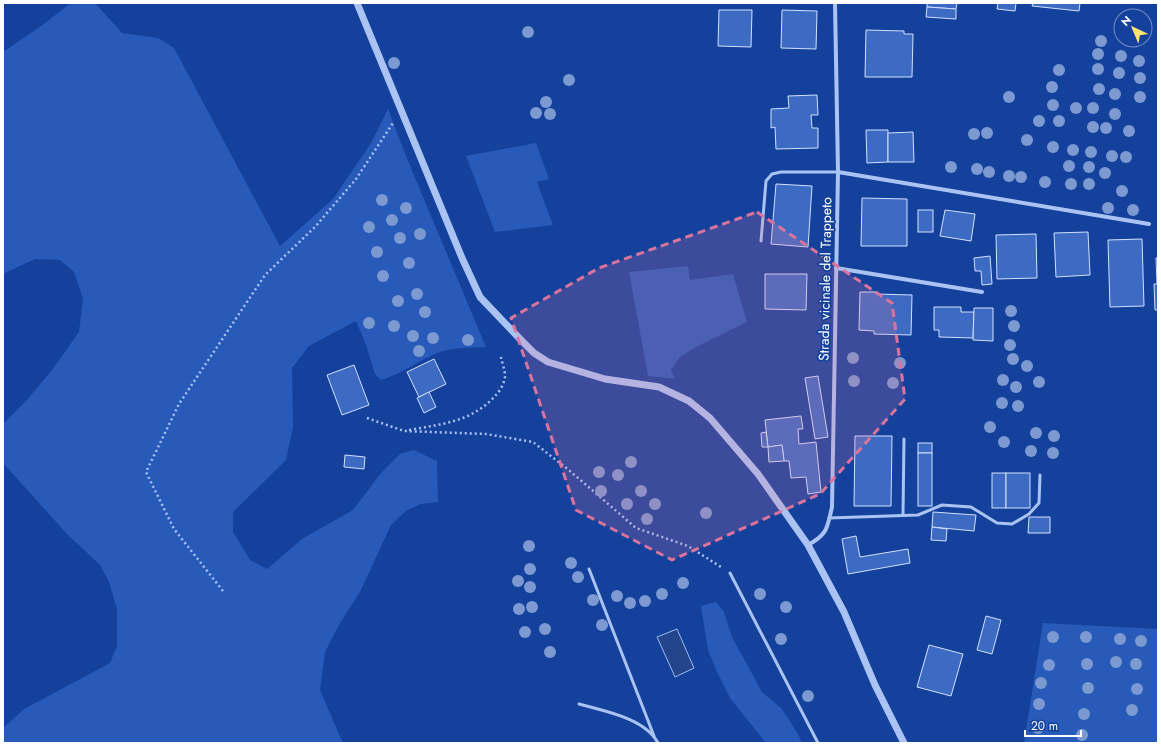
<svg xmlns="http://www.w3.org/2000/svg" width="1161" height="746" viewBox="0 0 1161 746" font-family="Jost,sans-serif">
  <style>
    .green { fill: #275ab9 }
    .water { fill: #25458a; stroke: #9cbcf6 }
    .building { fill: #3d6ac2; stroke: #d2e1fd }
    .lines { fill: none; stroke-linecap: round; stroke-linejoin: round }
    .path { stroke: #aac3f3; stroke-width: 2.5; stroke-dasharray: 2 3; stroke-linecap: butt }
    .service { stroke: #aac3f3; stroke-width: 3 }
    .minor { stroke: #aac3f3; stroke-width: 4 }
    .tertiary { stroke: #aac3f3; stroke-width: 7 }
    .tree { fill: #7c99d1 }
    .marked { fill: #da749d; fill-opacity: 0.2; stroke: #da749d; stroke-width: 3; stroke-dasharray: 8 5; stroke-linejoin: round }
    .labels { text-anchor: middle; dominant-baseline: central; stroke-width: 3.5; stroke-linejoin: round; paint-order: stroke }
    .street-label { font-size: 14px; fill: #fff; stroke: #14419c }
  </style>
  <rect width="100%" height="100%" fill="#14419c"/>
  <g class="green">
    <path d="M 71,3 L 95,3 L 122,33 L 158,38 L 174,48 L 280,246 L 333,199 L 371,143 L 388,109 L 408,161 L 486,347 C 471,348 455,347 440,352 C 420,359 403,374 381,380 L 375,374 L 365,342 L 356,321 L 309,346 L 292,368 L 293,428 L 286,460 L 233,512 L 233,532 L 250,560 L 267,569 L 302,539 L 353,510 L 381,473 L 400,454 L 414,450 L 437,461 L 438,502 L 421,504 L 406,511 L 391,525 L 360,592 L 340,623 L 325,652 L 320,690 L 343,743 L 3,743 L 3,728 L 24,709 L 110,663 L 117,646 L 117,609 L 109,582 L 100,565 L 67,534 L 3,463 L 3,424 L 26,401 L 52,370 L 79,332 L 83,299 L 74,272 L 60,260 L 35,259 L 3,274 L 3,52 L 41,26 Z"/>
    <polygon points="536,143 549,179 537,182 553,225 495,232 466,156"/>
    <polygon points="688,266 690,280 733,274 747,322 700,345 680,357 671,370 675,379 648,376 629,272"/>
    <polygon points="716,602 724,612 732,637 762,692 782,709 798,734 802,743 766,743 730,698 717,672 708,650 701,606"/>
    <polygon points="1043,623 1158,629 1158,743 1024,743"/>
  </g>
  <polygon class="water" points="677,629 694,668 675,677 657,637"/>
  <g class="building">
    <polygon points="927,3 957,3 956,9 927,7"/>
    <polygon points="998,3 1016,3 1015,11 997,9"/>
    <polygon points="1033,3 1080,3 1079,11 1032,6"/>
    <polygon points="927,7 956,9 956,19 926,17"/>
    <polygon points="719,10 752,10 751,47 718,46"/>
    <polygon points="782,10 817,11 816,49 781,48"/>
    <polygon points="866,30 904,31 904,34 913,34 912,77 865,77"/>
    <polygon points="817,95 818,115 811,115 812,128 818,128 818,148 776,149 775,127 771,128 771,109 789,108 788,96"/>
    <polygon points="866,130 888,130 888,162 867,163"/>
    <polygon points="913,132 914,162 888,162 888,133"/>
    <polygon points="776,184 812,186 808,247 771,244"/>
    <polygon points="862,198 907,199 907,246 861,246"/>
    <rect x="918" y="210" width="15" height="22"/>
    <polygon points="945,210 975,214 971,241 940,236"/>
    <polygon points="1088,232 1090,275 1056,277 1054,233"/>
    <polygon points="1036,234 1037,278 997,279 996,235"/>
    <polygon points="1142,239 1144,306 1110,307 1108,240"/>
    <polygon points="990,256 992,284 982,285 981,271 975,271 974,258"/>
    <polygon points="1156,258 1158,258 1158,284 1157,284"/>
    <polygon points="765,274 807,274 806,310 765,309"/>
    <polygon points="1154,284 1158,284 1158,310 1155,310"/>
    <polygon points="860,292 876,292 876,294 912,295 911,335 874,334 874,331 859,330"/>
    <polygon points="934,307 961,307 961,312 974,312 973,338 939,337 939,330 934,330"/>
    <polygon points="974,308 993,308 993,341 973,340"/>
    <polygon points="434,359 446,384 419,397 407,372"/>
    <polygon points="354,365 369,405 342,415 327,375"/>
    <polygon points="818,376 828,437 815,439 805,378"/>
    <polygon points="429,392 436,407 424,413 417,398"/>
    <polygon points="801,416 803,429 798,429 799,444 816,442 821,492 808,494 806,477 791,478 789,461 784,461 782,445 768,447 765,420"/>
    <polygon points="766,432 768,447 762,447 761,433"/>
    <polygon points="855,436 892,436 891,506 854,506"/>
    <rect x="918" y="443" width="14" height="10"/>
    <polygon points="782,445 784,461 769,462 768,447"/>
    <rect x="918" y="453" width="14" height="53"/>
    <polygon points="345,455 365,457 364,469 344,467"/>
    <rect x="992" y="473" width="14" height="35"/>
    <rect x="1006" y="473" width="24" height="35"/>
    <polygon points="933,512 976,515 974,531 932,527"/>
    <polygon points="1029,517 1050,517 1050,533 1028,533"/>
    <polygon points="932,527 947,529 946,541 931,540"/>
    <polygon points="856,536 860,557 908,549 910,563 848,574 842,539"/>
    <polygon points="986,616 1001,620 992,654 977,650"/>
    <polygon points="929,645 963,654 951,696 917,687"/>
  </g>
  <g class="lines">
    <g class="path">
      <polyline points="367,418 404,431 486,434 533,442 570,471 636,528 688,546 721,567"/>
      <path d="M 409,430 C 442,424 472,422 496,395 C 500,391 505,382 505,376 C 505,370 502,363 501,357"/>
      <polyline points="223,591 174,529 146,472 179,404 265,275 315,227 356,179 393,123"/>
    </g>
    <g class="service">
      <polyline points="761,241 766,181 772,174 781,172 838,172"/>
      <polyline points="903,515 904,439"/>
      <polyline points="829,518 918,515 942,505 971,507 997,523 1012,524 1029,514 1039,503 1040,475"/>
      <polyline points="589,569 654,736"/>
      <polyline points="730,573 818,743"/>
      <path d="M 579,704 C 604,711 645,718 658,743"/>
    </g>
    <g class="minor">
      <polyline points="838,172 1149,224"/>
      <polyline points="836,268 982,292"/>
      <path d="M 808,545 C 828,534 827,528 832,507 L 838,172 L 835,3"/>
    </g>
    <polyline class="tertiary" points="357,3 462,258 480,297 521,340 534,353 548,362 605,379 659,387 689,401 710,418 758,474 808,545 844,612 875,685 904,743"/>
  </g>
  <g class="tree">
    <circle cx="528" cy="32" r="6"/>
    <circle cx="1101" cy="41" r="6"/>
    <circle cx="1098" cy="54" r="6"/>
    <circle cx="1121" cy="56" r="6"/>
    <circle cx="1139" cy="61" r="6"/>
    <circle cx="394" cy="63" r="6"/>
    <circle cx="1098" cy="69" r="6"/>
    <circle cx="1059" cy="70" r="6"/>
    <circle cx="1119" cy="73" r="6"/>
    <circle cx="1140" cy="78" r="6"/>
    <circle cx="569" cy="80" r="6"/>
    <circle cx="1052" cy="87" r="6"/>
    <circle cx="1099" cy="89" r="6"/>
    <circle cx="1115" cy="94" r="6"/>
    <circle cx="1009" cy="97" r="6"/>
    <circle cx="1140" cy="97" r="6"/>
    <circle cx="546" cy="102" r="6"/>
    <circle cx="1053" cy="105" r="6"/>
    <circle cx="1076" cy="108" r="6"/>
    <circle cx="1093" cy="108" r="6"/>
    <circle cx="536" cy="113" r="6"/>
    <circle cx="550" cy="114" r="6"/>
    <circle cx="1115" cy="114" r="6"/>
    <circle cx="1039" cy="121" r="6"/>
    <circle cx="1059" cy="121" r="6"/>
    <circle cx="1093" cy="127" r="6"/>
    <circle cx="1106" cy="128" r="6"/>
    <circle cx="1129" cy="131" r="6"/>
    <circle cx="987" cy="133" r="6"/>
    <circle cx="974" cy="134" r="6"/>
    <circle cx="1027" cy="140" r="6"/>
    <circle cx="1053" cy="147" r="6"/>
    <circle cx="1073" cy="150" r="6"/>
    <circle cx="1091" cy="152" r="6"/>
    <circle cx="1112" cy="156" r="6"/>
    <circle cx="1126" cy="157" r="6"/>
    <circle cx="1069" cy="166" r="6"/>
    <circle cx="951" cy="167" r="6"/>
    <circle cx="1089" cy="167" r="6"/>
    <circle cx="977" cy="169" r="6"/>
    <circle cx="989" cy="172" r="6"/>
    <circle cx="1105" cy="173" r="6"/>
    <circle cx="1009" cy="176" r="6"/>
    <circle cx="1021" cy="177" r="6"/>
    <circle cx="1045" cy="182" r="6"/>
    <circle cx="1071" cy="184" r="6"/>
    <circle cx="1089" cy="184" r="6"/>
    <circle cx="1122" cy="191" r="6"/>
    <circle cx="382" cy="200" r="6"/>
    <circle cx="406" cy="208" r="6"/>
    <circle cx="1108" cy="208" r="6"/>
    <circle cx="1133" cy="210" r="6"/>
    <circle cx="392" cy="220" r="6"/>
    <circle cx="369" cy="227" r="6"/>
    <circle cx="420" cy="234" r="6"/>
    <circle cx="400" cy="238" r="6"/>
    <circle cx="377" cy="252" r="6"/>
    <circle cx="409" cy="263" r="6"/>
    <circle cx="383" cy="276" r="6"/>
    <circle cx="417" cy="294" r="6"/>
    <circle cx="398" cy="301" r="6"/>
    <circle cx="1011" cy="311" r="6"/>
    <circle cx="425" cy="312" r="6"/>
    <circle cx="369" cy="323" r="6"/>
    <circle cx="394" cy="326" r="6"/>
    <circle cx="1014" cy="326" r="6"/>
    <circle cx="413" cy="336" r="6"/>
    <circle cx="433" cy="338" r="6"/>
    <circle cx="468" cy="340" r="6"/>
    <circle cx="1010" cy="345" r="6"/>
    <circle cx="419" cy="351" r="6"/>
    <circle cx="853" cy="358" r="6"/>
    <circle cx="1013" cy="359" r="6"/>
    <circle cx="900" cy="363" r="6"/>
    <circle cx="1027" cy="366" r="6"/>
    <circle cx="1003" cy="380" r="6"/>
    <circle cx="854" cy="381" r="6"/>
    <circle cx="1039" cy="382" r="6"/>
    <circle cx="893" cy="383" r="6"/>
    <circle cx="1016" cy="387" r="6"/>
    <circle cx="1002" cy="403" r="6"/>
    <circle cx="1018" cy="406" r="6"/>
    <circle cx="990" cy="427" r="6"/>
    <circle cx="1036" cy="433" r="6"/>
    <circle cx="1054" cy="436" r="6"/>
    <circle cx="1004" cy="442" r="6"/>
    <circle cx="1031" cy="451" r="6"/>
    <circle cx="1053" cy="453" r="6"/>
    <circle cx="631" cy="462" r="6"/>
    <circle cx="599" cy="472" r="6"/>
    <circle cx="618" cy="475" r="6"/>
    <circle cx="601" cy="491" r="6"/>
    <circle cx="641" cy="491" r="6"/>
    <circle cx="627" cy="504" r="6"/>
    <circle cx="655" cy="504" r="6"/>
    <circle cx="706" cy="513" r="6"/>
    <circle cx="647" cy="519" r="6"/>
    <circle cx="529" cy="546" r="6"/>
    <circle cx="571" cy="563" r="6"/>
    <circle cx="530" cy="569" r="6"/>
    <circle cx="578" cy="577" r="6"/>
    <circle cx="518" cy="581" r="6"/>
    <circle cx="683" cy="583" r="6"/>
    <circle cx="530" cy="587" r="6"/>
    <circle cx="662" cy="594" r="6"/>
    <circle cx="760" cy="594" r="6"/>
    <circle cx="617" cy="596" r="6"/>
    <circle cx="593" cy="600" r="6"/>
    <circle cx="645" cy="601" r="6"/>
    <circle cx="630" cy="603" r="6"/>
    <circle cx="532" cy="607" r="6"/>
    <circle cx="786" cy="607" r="6"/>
    <circle cx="519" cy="609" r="6"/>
    <circle cx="602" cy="625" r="6"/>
    <circle cx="545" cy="629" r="6"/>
    <circle cx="525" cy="632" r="6"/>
    <circle cx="1053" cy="637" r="6"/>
    <circle cx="1086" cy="637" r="6"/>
    <circle cx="781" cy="639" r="6"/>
    <circle cx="1120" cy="639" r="6"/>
    <circle cx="1141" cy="641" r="6"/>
    <circle cx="550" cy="652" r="6"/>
    <circle cx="1116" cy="662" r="6"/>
    <circle cx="1087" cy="664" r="6"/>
    <circle cx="1136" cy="664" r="6"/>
    <circle cx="1049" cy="665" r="6"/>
    <circle cx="1041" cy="683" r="6"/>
    <circle cx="1088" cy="688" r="6"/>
    <circle cx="1137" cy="689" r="6"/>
    <circle cx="808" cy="696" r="6"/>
    <circle cx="1039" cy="704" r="6"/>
    <circle cx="1132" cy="710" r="6"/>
    <circle cx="1084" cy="714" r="6"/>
    <circle cx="1038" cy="728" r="6"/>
    <circle cx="1082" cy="735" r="6"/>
  </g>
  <path class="marked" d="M 757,212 L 892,303 L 905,399 L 820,494 L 672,560 L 576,510 L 511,318 L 599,268 Z"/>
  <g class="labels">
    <g class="street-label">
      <text transform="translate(825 279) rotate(-89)">Strada vicinale del Trappeto</text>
    </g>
  </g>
  <rect width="1161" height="746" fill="none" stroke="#ffffff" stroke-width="8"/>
  <g transform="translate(1133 28) rotate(316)"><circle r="19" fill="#14419c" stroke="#728dc4"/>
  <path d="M0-3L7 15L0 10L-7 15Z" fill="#ffe46c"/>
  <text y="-6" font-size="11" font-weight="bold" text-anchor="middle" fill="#ffffff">N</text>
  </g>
  <path d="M1025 730v6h56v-6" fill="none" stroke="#ffffff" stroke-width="2"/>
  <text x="1031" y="730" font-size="12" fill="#ffffff" stroke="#14419c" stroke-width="3" paint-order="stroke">20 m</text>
</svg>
